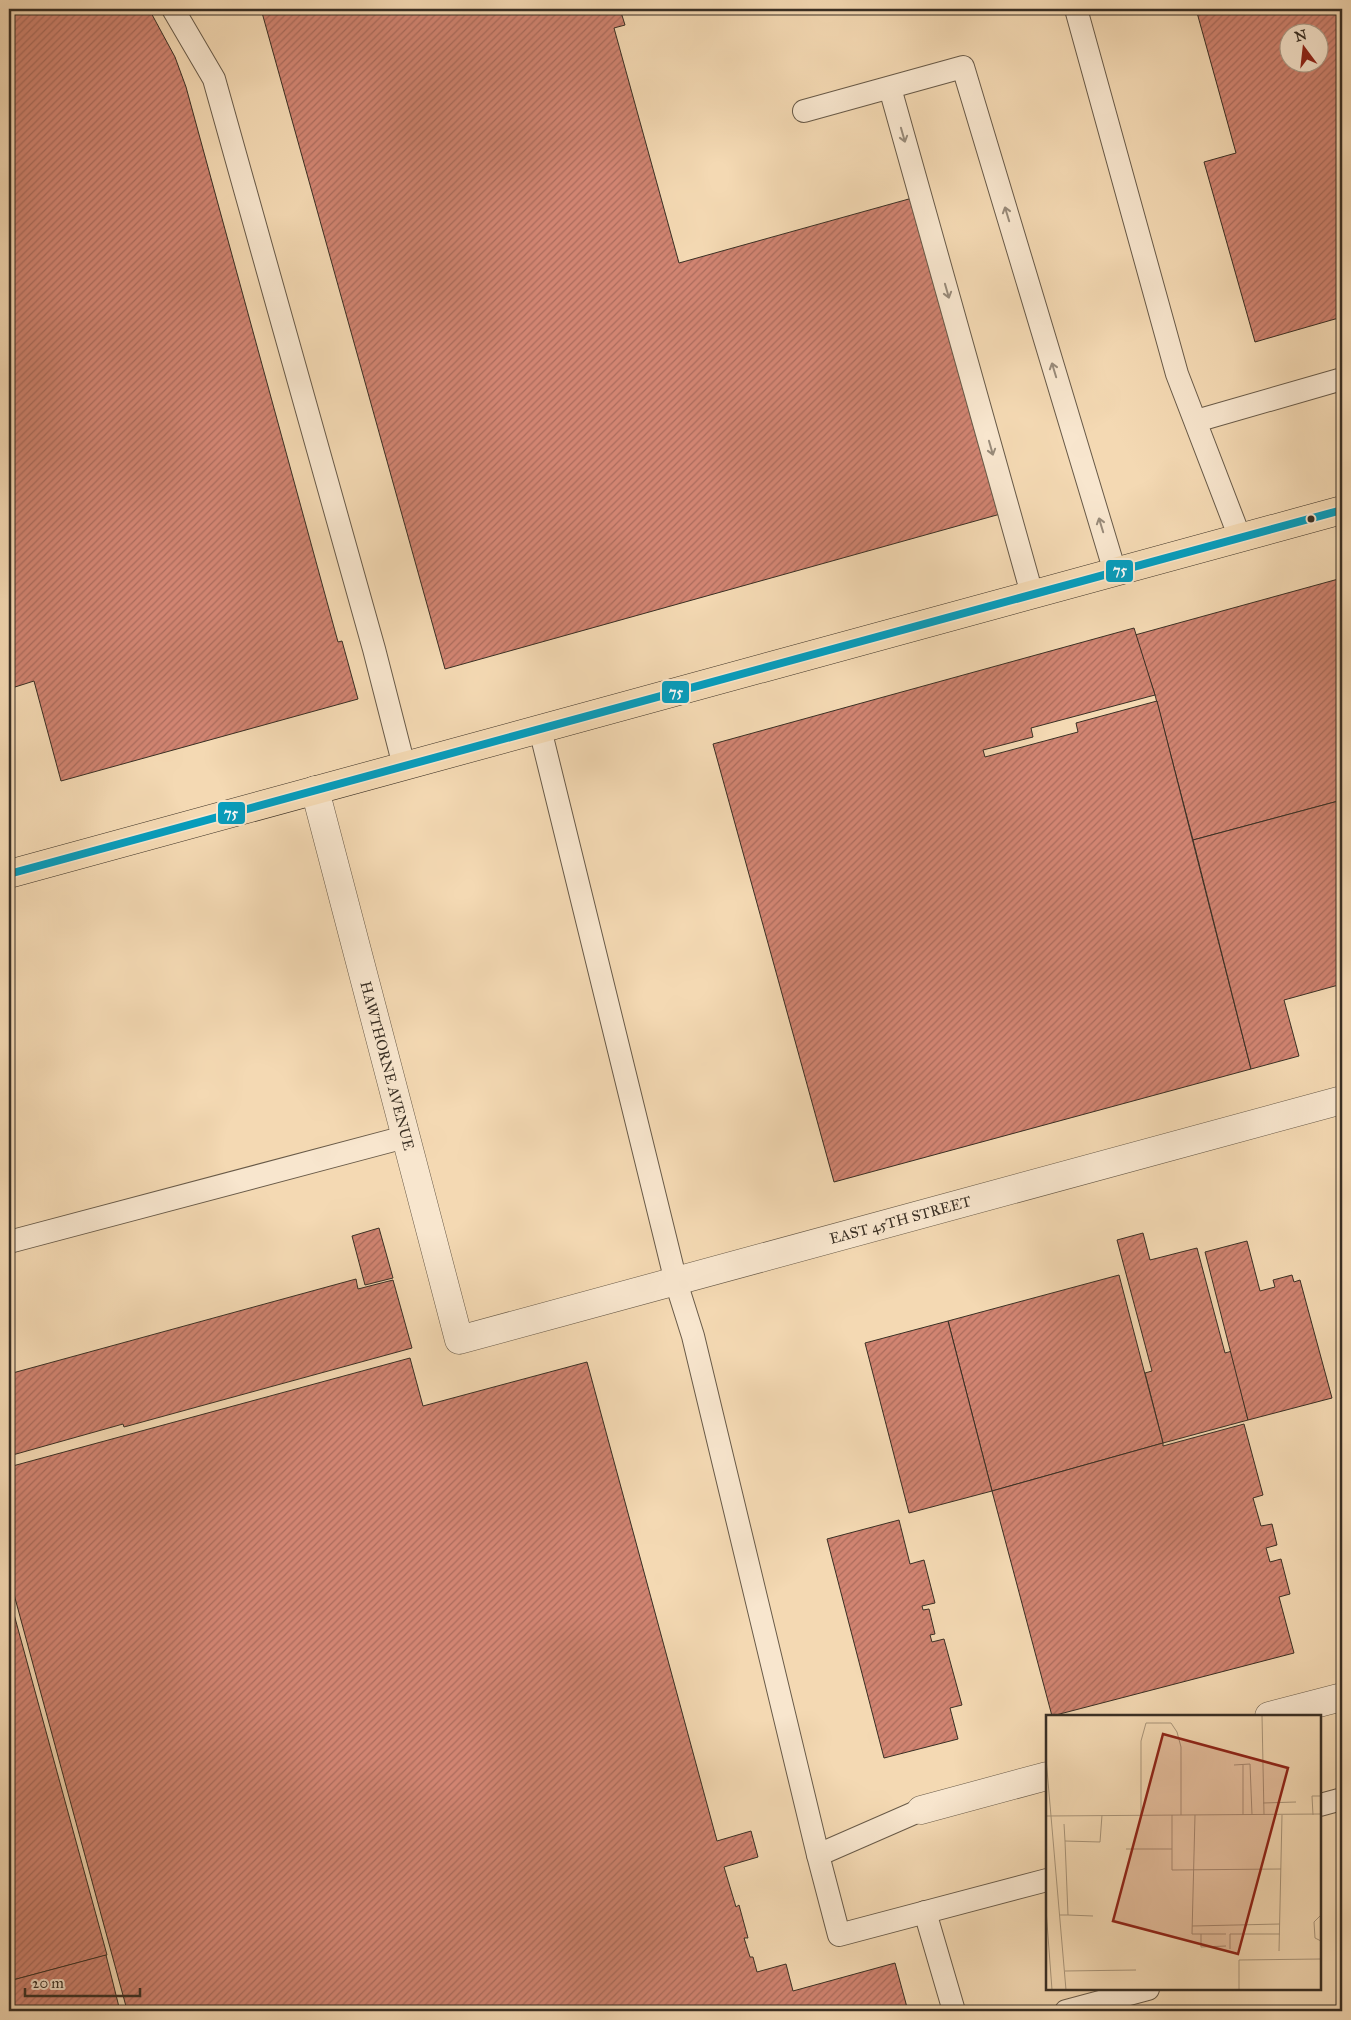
<svg xmlns="http://www.w3.org/2000/svg" width="1351" height="2020" viewBox="0 0 1351 2020" font-family="'IM FELL Great Primer',serif">
  <style>
    .building { fill: url(#building-hatch); stroke: #392f24; fill-rule: evenodd }
    .lines { fill: none; stroke-linecap: round; stroke-linejoin: round }
    .lane-casing { stroke: #685a48; stroke-width: 24 }
    .street-casing { stroke: #685a48; stroke-width: 29 }
    .primary-casing { stroke: #392f24; stroke-width: 29 }
    .lane { stroke: #f8e6ce; stroke-width: 22 }
    .street { stroke: #f8e6ce; stroke-width: 28 }
    .primary { stroke: #f4d9b3; stroke-width: 28 }
    .bus-1-casing { stroke: #f8e6ce; stroke-width: 11 }
    .bus-1 { stroke: #069dbd; stroke-width: 8 }
    .oneway { stroke: #988a79 }
    .bus-dot { fill: #392f24; stroke: #f8e6ce; stroke-width: 2 }
    .labels { text-anchor: middle; dominant-baseline: central; stroke-width: 4; stroke-linejoin: round; paint-order: stroke }
    .street-label { font-size: 15px; fill: #392f24; stroke: #f8e6ce }
    .inset-road { fill: none; stroke: #a9957a; stroke-width: 1 }
    .view { fill: #8f2418; fill-opacity: 0.15; stroke: #8f2418; stroke-width: 2.5 }
    .inset-edge { fill: none; stroke: #392f24; stroke-width: 2.5 }
    .line-badge { stroke: #f8e6ce; stroke-width: 2 }
    .badge-label { font-size: 14px; text-anchor: middle; font-weight: bold; fill: #fff }
  </style>
  <defs>
    <pattern id="building-hatch" width="6" height="6" patternUnits="userSpaceOnUse" patternTransform="scale(1.25)"><rect width="6" height="6" fill="#d18471"/><path d="M-1 1l2-2M0 6l6-6M5 7l2-2" fill="none" stroke="#ab6c5d"/></pattern>
  </defs>
  <rect width="100%" height="100%" fill="#f4d9b3"/>
  <filter id="stains"><feTurbulence type="fractalNoise" baseFrequency=".004" numOctaves="4"/><feColorMatrix values="0 0 0 0 .2 0 0 0 0 .09 0 0 0 0 .02 0 0 0 .5 -.17"/></filter>
  <radialGradient id="worn" r=".72"><stop offset=".6" stop-color="#630" stop-opacity="0"/><stop offset="1" stop-color="#630" stop-opacity=".3"/></radialGradient>
  <g class="building">
    <polygon points="9,9 149,9 175,57 186,87 338,642 342,641 358,699 61,781 34,681 15,687 9,666"/>
    <polygon points="261,9 620,9 625,25 614,28 679,263 916,197 1004,513 445,669"/>
    <path d="M 1196,9 L 1342,9 L 1342,317 L 1255,342 L 1204,162 L 1236,153 ZM 1288,32 L 1318,32 L 1318,62 L 1288,62 Z"/>
    <polygon points="1342,578 1342,800 1193,840 1155,695 1135,635"/>
    <polygon points="1134,628 1155,695 1031,728 1033,737 983,750 985,757 1078,732 1076,723 1157,701 1251,1069 834,1182 713,744"/>
    <polygon points="1342,800 1342,984 1284,1000 1299,1056 1251,1069 1193,840"/>
    <polygon points="379,1228 393,1278 365,1285 352,1236"/>
    <polygon points="1143,1233 1150,1260 1197,1248 1225,1353 1232,1351 1248,1420 1163,1443 1145,1373 1152,1371 1117,1240"/>
    <polygon points="1247,1241 1260,1291 1275,1287 1273,1280 1292,1275 1294,1282 1300,1280 1332,1398 1248,1420 1205,1252"/>
    <polygon points="1119,1275 1163,1443 992,1491 948,1321"/>
    <polygon points="356,1279 358,1289 393,1280 412,1348 124,1427 123,1424 9,1456 9,1374"/>
    <polygon points="948,1321 992,1491 909,1513 865,1343"/>
    <polygon points="410,1358 423,1406 587,1362 717,1841 751,1831 758,1857 724,1867 736,1907 739,1905 748,1938 744,1938 750,1957 753,1957 757,1972 786,1964 793,1991 895,1963 908,2011 127,2010 9,1576 9,1467"/>
    <polygon points="1244,1424 1263,1495 1253,1498 1261,1526 1272,1524 1277,1545 1266,1548 1270,1562 1281,1559 1290,1594 1279,1597 1294,1653 1052,1716 992,1491 1163,1443 1163,1446"/>
    <polygon points="899,1520 910,1564 924,1560 935,1603 922,1606 923,1610 929,1609 935,1634 930,1635 932,1642 944,1639 962,1705 950,1708 958,1739 884,1758 827,1539"/>
    <polygon points="9,1596 107,1955 9,1981"/>
    <polygon points="106,1955 120,2011 9,2011 9,1981"/>
  </g>
  <g class="lines">
    <defs>
      <g id="lane">
        <polyline points="173,9 214,79 374,649 404,766"/>
        <polyline points="1076,9 1177,374 1240,538"/>
        <polyline points="890,88 1032,594"/>
        <polyline points="804,111 963,67 1115,572"/>
        <polyline points="1196,421 1342,379"/>
        <polyline points="540,729 676,1282 693,1336 818,1855 839,1935 1047,1880"/>
        <polyline points="9,1242 405,1137"/>
        <polyline points="1320,1805 1342,1799"/>
        <polyline points="818,1855 921,1810"/>
        <polyline points="925,1912 954,2011"/>
        <polyline points="1066,2011 1148,1989"/>
      </g>
      <g id="street">
        <path id="s1" d="M 315,790 L 459,1340 L 1342,1100"/>
        <polyline points="1269,1716 1342,1697"/>
        <polyline points="921,1810 1047,1776"/>
      </g>
      <polyline id="primary" points="9,874 1342,510"/>
    </defs>
    <use href="#lane" class="lane-casing"/>
    <use href="#street" class="street-casing"/>
    <use href="#primary" class="primary-casing"/>
    <use href="#lane" class="lane"/>
    <use href="#street" class="street"/>
    <use href="#primary" class="primary"/>
    <defs>
      <polyline id="bus-1" points="9,874 1342,510"/>
    </defs>
    <use href="#bus-1" class="bus-1-casing"/>
    <use href="#bus-1" class="bus-1"/>
  </g>
  <defs><path id="oneway-shaft" d="M-6 0H5M1.5-3L5.5 0L1.5 3" fill="none" stroke-width="1.6" stroke-linecap="round" stroke-linejoin="round" transform="scale(1.25)"/></defs>
  <g class="oneway">
    <use href="#oneway-shaft" transform="translate(903 135) rotate(74)"/>
    <use href="#oneway-shaft" transform="translate(1007 214) rotate(-107)"/>
    <use href="#oneway-shaft" transform="translate(947 291) rotate(74)"/>
    <use href="#oneway-shaft" transform="translate(1054 370) rotate(-107)"/>
    <use href="#oneway-shaft" transform="translate(991 448) rotate(74)"/>
    <use href="#oneway-shaft" transform="translate(1101 525) rotate(-107)"/>
  </g>
  <circle class="bus-dot" cx="1311" cy="519" r="4.5"/>
  <g class="labels">
    <g class="street-label">
      <text stroke="none"><textPath href="#s1" startOffset="285">HAWTHORNE AVENUE</textPath></text>
      <text stroke="none"><textPath href="#s1" startOffset="1026">EAST 45TH STREET</textPath></text>
    </g>
  </g>
  <g transform="translate(1046 1715)">
    <rect width="275" height="275" fill="#f4d9b3"/>
    <path class="inset-road" d="M 216,0 L 218,100M 0,43 L 20,275M 188,50 L 204,49 L 206,100M 197,50 L 197,100M 217,88 L 250,87M 95,100 L 95,26 L 100,8 L 125,8 L 131,17 L 135,32 L 135,100M 126,100 L 126,155 L 235,154M 149,100 L 146,219 L 180,219M 267,100 L 266,81 L 275,81M 0,101 L 275,99M 18,109 L 19,126M 80,134 L 126,134M 0,194 L 6,275M 14,200 L 22,200 L 19,126 L 54,127 L 56,100M 22,200 L 47,201M 275,200 L 268,207 L 269,223 L 275,226M 146,211 L 234,209M 155,219 L 155,232 L 180,231M 184,234 L 184,219 L 234,219M 233,236 L 236,100M 19,256 L 90,255M 193,275 L 193,245 L 275,244"/>
    <path class="view" d="M 117,19 L 242,53 L 192,239 L 67,206 Z"/>
    <rect width="275" height="275" class="inset-edge"/>
  </g>
  <g class="line-badge">
    <rect x="1105" y="559" width="29" height="24" rx="5" fill="#069dbd"/>
    <rect x="661" y="680" width="29" height="24" rx="5" fill="#069dbd"/>
    <rect x="217" y="801" width="29" height="24" rx="5" fill="#069dbd"/>
  </g>
  <g class="badge-label">
    <text x="1120" y="575">75</text>
    <text x="676" y="697">75</text>
    <text x="231" y="818">75</text>
  </g>
  <rect width="1351" height="2020" fill="none" stroke="#f4d9b3" stroke-width="30"/>
  <rect x="10" y="10" width="1331" height="2000" fill="none" stroke="#392f24" stroke-width="2.5"/>
  <rect x="15" y="15" width="1321" height="1990" fill="none" stroke="#392f24"/>
  <g transform="translate(1304 48) rotate(345)"><circle r="24" fill="#f8e6ce" stroke="#ac9d8a"/>
  <path d="M0-4L9 19L0 12L-9 19Z" fill="#8f2418"/>
  <text y="-8" font-size="14" font-weight="bold" text-anchor="middle" fill="#392f24">N</text>
  </g>
  <path d="M25 1988v8h115v-8" fill="none" stroke="#392f24" stroke-width="2.5"/>
  <text x="32" y="1988" font-size="15" fill="#392f24" stroke="#f8e6ce" stroke-width="4" paint-order="stroke">20 m</text>
  <rect width="100%" height="100%" filter="url(#stains)"/>
  <rect width="100%" height="100%" fill="url(#worn)"/>
</svg>
